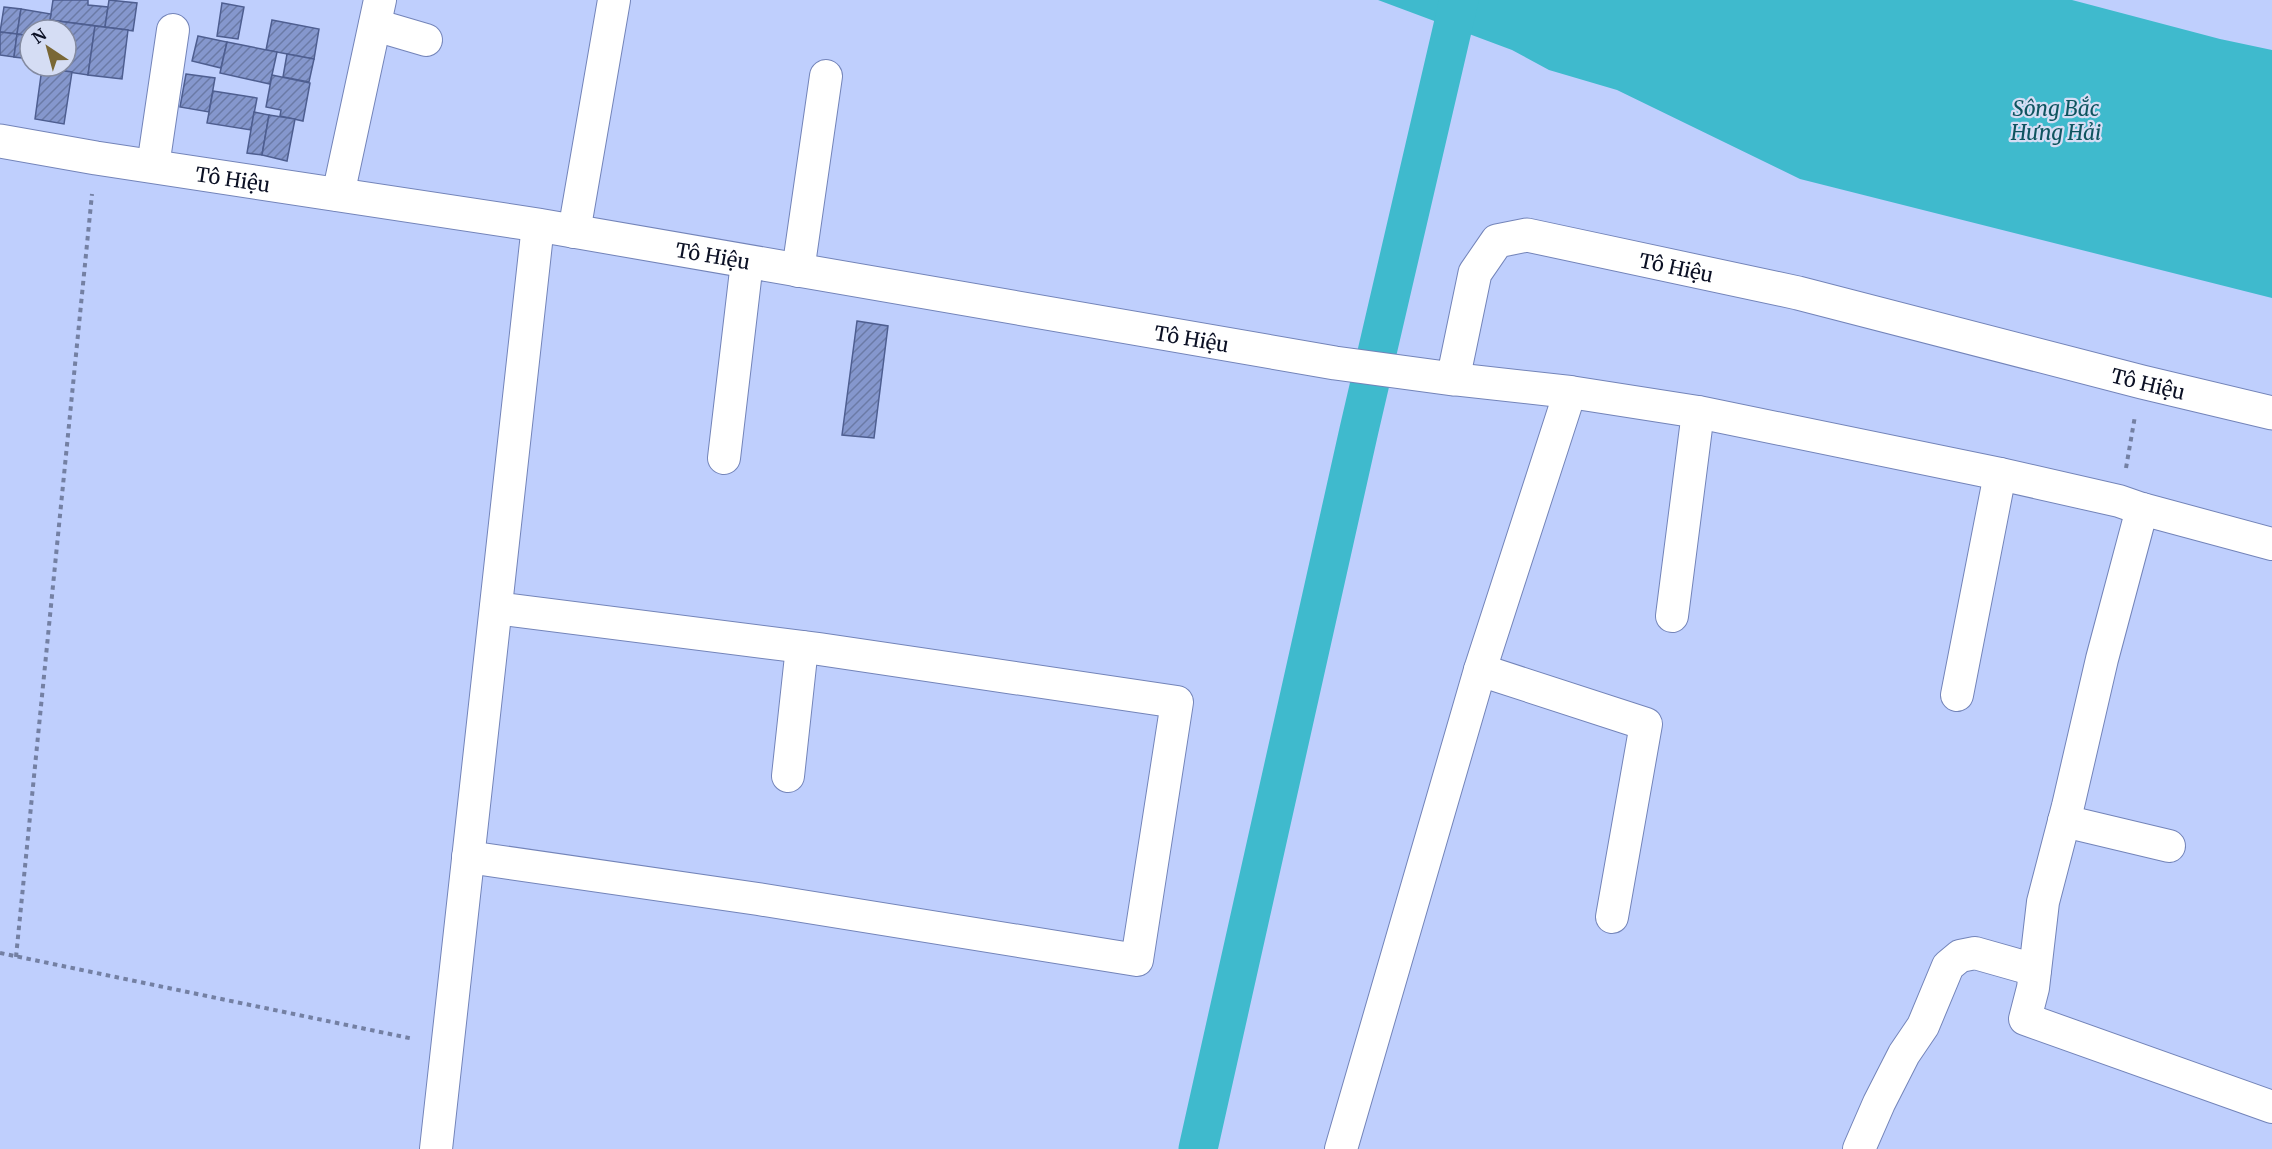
<svg xmlns="http://www.w3.org/2000/svg" width="2272" height="1149" viewBox="0 0 2272 1149" font-family="Merriweather,serif">
  <style>
    .water { fill: #3fbacd }
    .lines { fill: none; stroke-linecap: round; stroke-linejoin: round }
    .canal { stroke: #3fbacd; stroke-width: 39 }
    .building { fill: url(#building-hatch); stroke: #4e5e90; stroke-width: 1.5 }
    .minor-casing { stroke: #7384b9; stroke-width: 34 }
    .secondary-casing { stroke: #7384b9; stroke-width: 35 }
    .path { stroke: #7480a3; stroke-width: 4; stroke-dasharray: 4.5 4.5; stroke-linecap: butt }
    .minor { stroke: #fff; stroke-width: 32 }
    .secondary { stroke: #fff; stroke-width: 33 }
    .labels { text-anchor: middle; dominant-baseline: central; stroke-width: 4.5; stroke-linejoin: round; paint-order: stroke }
    .street-label { font-size: 20px; fill: #0b1024; stroke: #d5ddf4 }
    .water-label { font-size: 21px; font-style: italic; fill: #0e545f; stroke: #d5ddf4 }
  </style>
  <defs>
    <pattern id="building-hatch" width="6" height="6" patternUnits="userSpaceOnUse" patternTransform="scale(1.5)"><rect width="6" height="6" fill="#8597cd"/><path d="M-1 1l2-2M0 6l6-6M5 7l2-2" fill="none" stroke="#6b7aa6"/></pattern>
  </defs>
  <rect width="100%" height="100%" fill="#bfcffd"/>
  <polygon class="water" points="1378,0 2072,0 2220,39 2272,50 2272,298 1800,179 1617,90 1549,70 1512,50"/>
  <g class="lines">
    <polyline class="canal" points="1198,1149 1359,430 1459,0"/>
  </g>
  <g class="building">
    <polygon points="53,0 88,0 88,5 108,7 105,27 50,20"/>
    <polygon points="109,0 137,3 133,31 105,27"/>
    <polygon points="222,3 244,7 238,39 217,36"/>
    <polygon points="4,7 21,9 17,34 0,32"/>
    <polygon points="21,9 51,14 48,30 30,30 30,36 17,34"/>
    <polygon points="50,20 95,26 88,75 42,68 42,66 66,66 66,30 48,30"/>
    <polygon points="272,20 319,29 314,59 266,50"/>
    <polygon points="95,26 128,30 122,79 88,75"/>
    <polygon points="0,32 17,34 14,57 0,55"/>
    <polygon points="17,34 30,36 30,59 14,57"/>
    <polygon points="198,36 227,42 221,68 192,61"/>
    <polygon points="227,42 277,52 270,84 220,73"/>
    <polygon points="287,54 314,59 309,82 283,77"/>
    <polygon points="42,68 72,72 64,124 35,119"/>
    <polygon points="186,74 215,78 209,112 180,107"/>
    <polygon points="272,75 310,83 303,121 280,116 281,110 266,107"/>
    <polygon points="213,91 257,98 251,130 207,123"/>
    <polygon points="254,112 269,115 262,155 247,153"/>
    <polygon points="269,115 295,119 287,161 262,155"/>
    <polygon points="857,321 888,326 874,438 842,435"/>
  </g>
  <g class="lines">
    <defs>
      <g id="minor">
        <polyline points="375,25 426,40"/>
        <polyline points="153,166 173,30"/>
        <polyline points="338,195 380,0"/>
        <polyline points="574,232 614,0"/>
        <polyline points="798,271 826,76"/>
        <polyline points="1453,379 1570,392 1698,412 2000,474 2119,501 2142,509 2272,544"/>
        <polyline points="724,458 747,262"/>
        <polyline points="2142,509 2102,659 2068,806 2043,902 2033,988 2025,1019 2272,1107"/>
        <polyline points="1672,616 1698,412"/>
        <polyline points="1480,670 1646,724 1612,917"/>
        <polyline points="1957,695 2000,474"/>
        <polyline points="788,776 802,647"/>
        <polyline points="2064,821 2169,846"/>
        <polyline points="468,857 758,899 1137,960 1177,702 819,649 496,608"/>
        <polyline points="436,1149 538,225"/>
        <polyline points="1341,1149 1480,670 1570,392"/>
        <polyline points="1859,1149 1879,1103 1904,1054 1923,1026 1948,966 1960,956 1975,953 2035,970"/>
      </g>
      <g id="secondary">
        <path id="s1" d="M 0,141 L 96,158 L 538,225 L 1335,363 L 1453,379 L 1475,273 L 1497,241 L 1527,235 L 1798,293 L 2142,382 L 2272,413"/>
      </g>
    </defs>
    <use href="#minor" class="minor-casing"/>
    <use href="#secondary" class="secondary-casing"/>
    <g class="path">
      <polyline points="2126,468 2135,416"/>
      <polyline points="0,953 414,1039"/>
      <polyline points="16,957 92,194"/>
    </g>
    <use href="#minor" class="minor"/>
    <use href="#secondary" class="secondary"/>
  </g>
  <g class="labels">
    <g class="street-label">
      <text stroke="none"><textPath href="#s1" startOffset="236">Tô Hiệu</textPath></text>
      <text stroke="none"><textPath href="#s1" startOffset="722">Tô Hiệu</textPath></text>
      <text stroke="none"><textPath href="#s1" startOffset="1803">Tô Hiệu</textPath></text>
      <text stroke="none"><textPath href="#s1" startOffset="1208">Tô Hiệu</textPath></text>
      <text stroke="none"><textPath href="#s1" startOffset="2289">Tô Hiệu</textPath></text>
    </g>
    <g class="water-label">
      <text x="2056" y="108">Sông Bắc<tspan x="2056" dy="24">Hưng Hải</tspan></text>
    </g>
  </g>
  <g transform="translate(48 48) rotate(324)"><circle r="28" fill="#d5ddf4" stroke="#848ba1" stroke-width="1.5"/>
  <path d="M0-4.5L10 22L0 15L-10 22Z" fill="#796735"/>
  <text y="-9" font-size="16" font-weight="bold" text-anchor="middle" fill="#0b1024">N</text>
  </g>
</svg>
